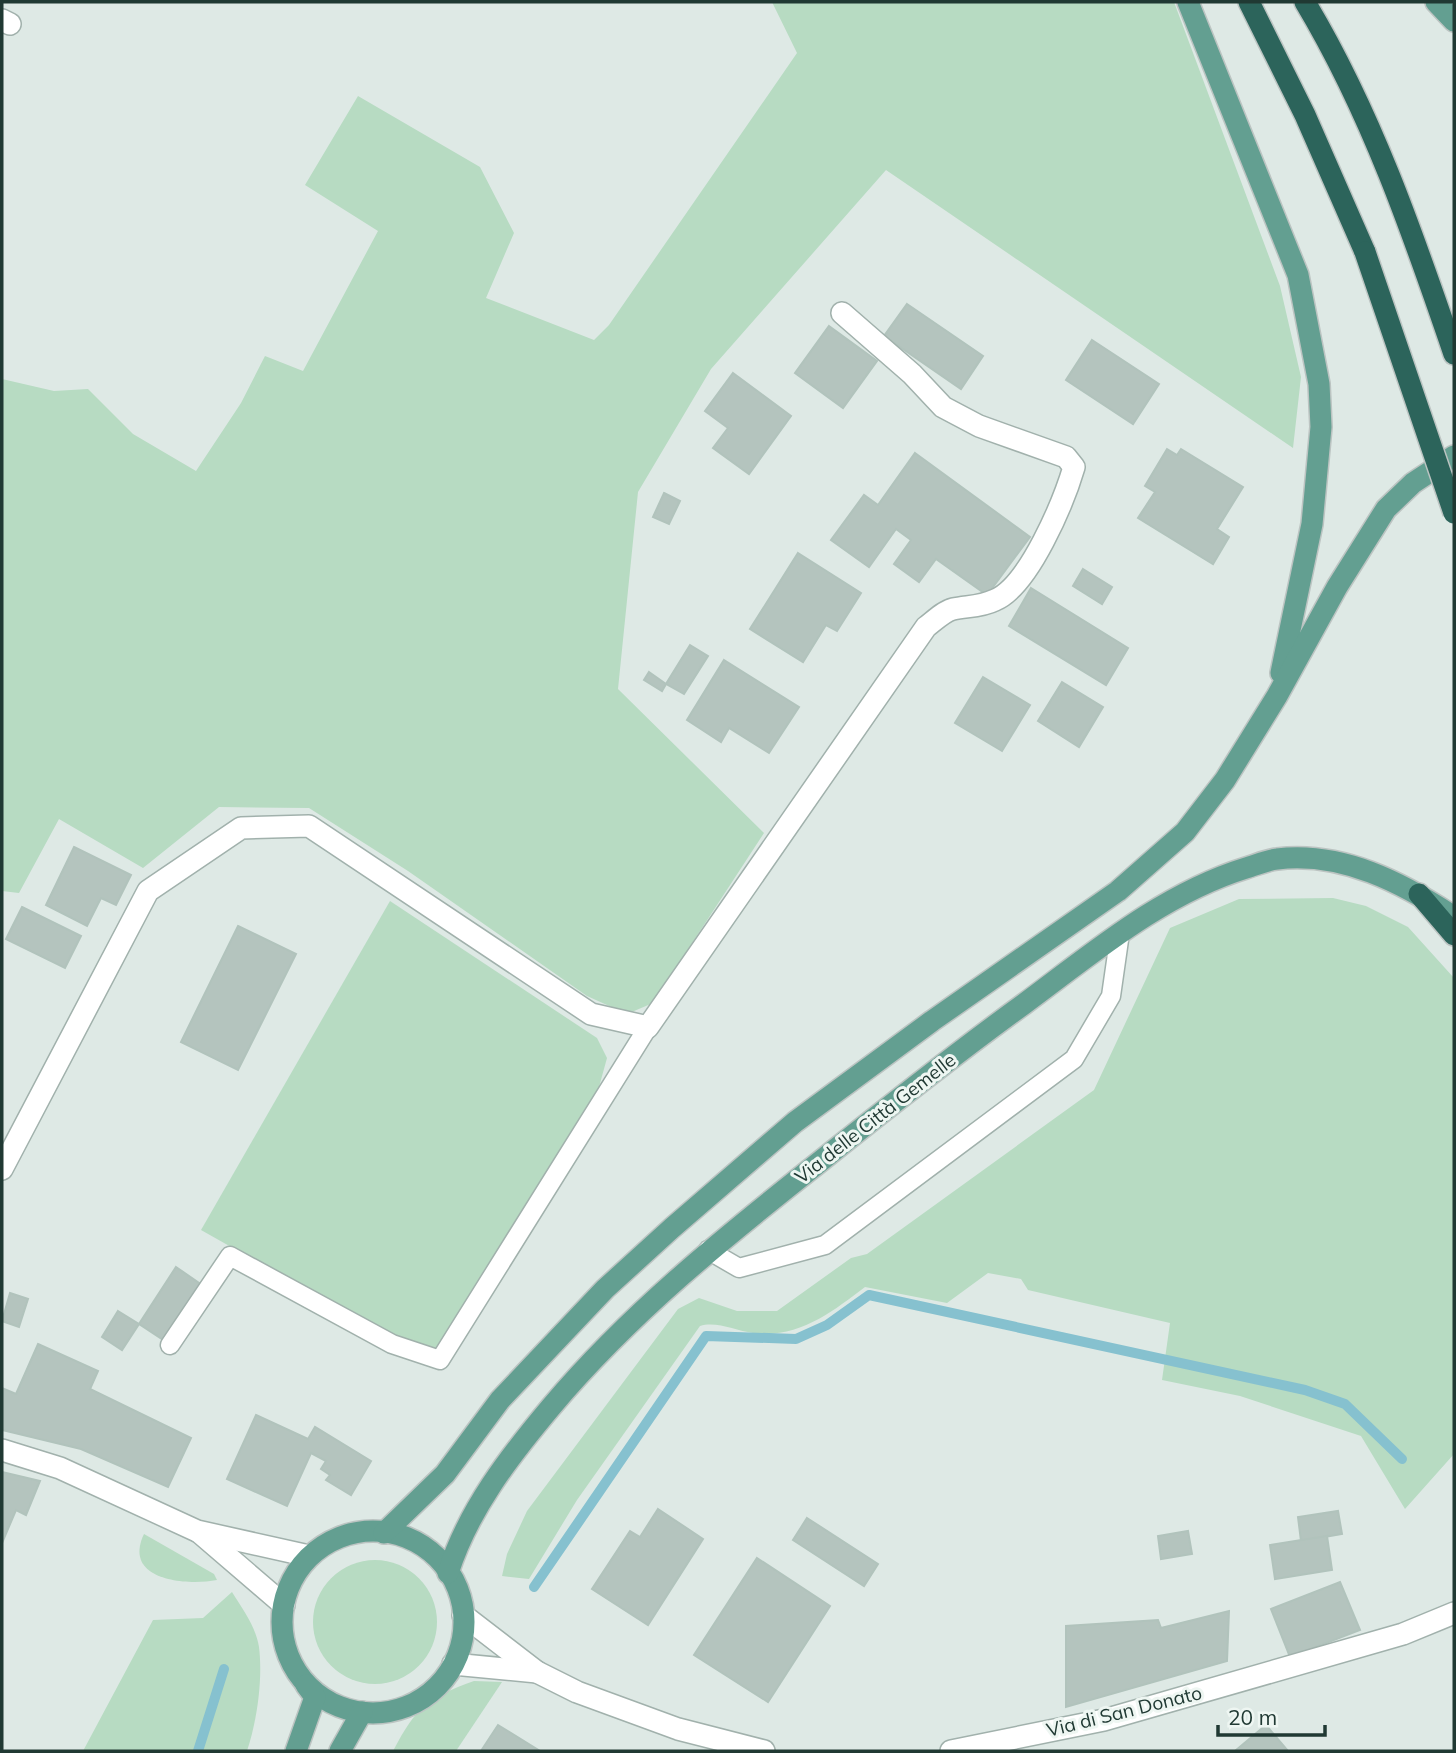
<svg xmlns="http://www.w3.org/2000/svg" width="1456" height="1753" viewBox="0 0 1456 1753" font-family="Mulish,sans-serif">
  <style>
    .green { fill: #b7dbc2 }
    .lines { fill: none; stroke-linecap: round; stroke-linejoin: round }
    .stream { stroke: #86c1cf; stroke-width: 10 }
    .building { fill: #b4c4be; stroke: #b1c3bc; stroke-width: 2 }
    .lane-casing { stroke: #a1b1ac; stroke-width: 21 }
    .street-casing { stroke: #a1b1ac; stroke-width: 24 }
    .primary-casing { stroke: #bcc4c2; stroke-width: 24 }
    .highway-casing { stroke: #bcc4c2; stroke-width: 24 }
    .lane { stroke: #fff; stroke-width: 18 }
    .street { stroke: #fff; stroke-width: 21 }
    .primary { stroke: #639f91; stroke-width: 21 }
    .highway { stroke: #2c645b; stroke-width: 21 }
    .highway-bridge-casing { stroke: #bcc4c2; stroke-width: 24; stroke-linecap: butt }
    .highway-bridge { stroke: #2c645b; stroke-width: 21 }
    .labels { text-anchor: middle; dominant-baseline: central; stroke-width: 6; stroke-linejoin: round; paint-order: stroke }
    .street-label { font-size: 19px; fill: #203933; stroke: #eef6f2 }
  </style>
  <rect width="100%" height="100%" fill="#dee9e5"/>
  <g class="green">
    <polygon points="772,2 1174,2 1280,286 1301,377 1293,448 886,170 711,369 638,492 618,689 764,833 653,1003 627,1014 587,996 408,871 309,808 219,807 143,868 59,819 19,893 2,891 2,379 54,391 88,389 133,434 196,471 241,403 265,356 303,371 378,231 305,185 358,96 480,167 514,233 486,298 594,340 609,325 797,53"/>
    <path d="M 1333,898 L 1366,906 L 1408,927 L 1454,978 L 1454,1454 L 1405,1509 L 1361,1436 L 1240,1396 L 1162,1380 L 1170,1323 L 1028,1290 L 1021,1279 L 988,1273 L 947,1303 L 865,1287 C 832,1312 798,1339 753,1333 C 736,1331 717,1321 700,1326 L 577,1500 L 529,1579 L 502,1576 L 507,1554 L 527,1511 L 678,1309 L 699,1298 L 737,1311 L 777,1311 L 851,1258 L 867,1254 L 1094,1090 L 1170,928 L 1239,899 Z"/>
    <polygon points="390,901 597,1038 607,1058 599,1087 441,1345 433,1350 414,1350 201,1230"/>
    <path d="M 144,1534 L 214,1574 L 217,1580 C 185,1586 122,1580 144,1534 Z"/>
    <circle cx="375" cy="1622" r="62"/>
    <path d="M 232,1592 C 242,1608 256,1627 259,1647 C 263,1679 257,1721 247,1751 L 83,1751 L 153,1620 L 203,1618 Z"/>
    <path d="M 474,1681 L 502,1682 L 456,1751 L 393,1751 C 416,1707 427,1698 474,1681 Z"/>
  </g>
  <g class="lines">
    <g class="stream">
      <polyline points="534,1587 706,1336 796,1339 827,1325 869,1295 1305,1390 1345,1404 1402,1459"/>
      <polyline points="198,1751 224,1669"/>
    </g>
  </g>
  <g class="building">
    <polygon points="907,304 983,356 961,389 884,336"/>
    <polygon points="829,326 877,361 843,408 795,373"/>
    <polygon points="1092,340 1159,384 1133,424 1066,380"/>
    <polygon points="733,373 791,416 749,474 713,448 728,428 705,411"/>
    <polygon points="1167,449 1177,455 1181,449 1243,487 1217,529 1229,537 1213,564 1138,518 1155,492 1145,486"/>
    <polygon points="915,453 1030,537 987,595 936,559 919,582 894,564 911,540 896,529 869,567 831,540 864,495 878,505"/>
    <polygon points="664,493 680,501 669,524 653,517"/>
    <polygon points="798,553 861,593 837,631 826,625 803,662 750,629"/>
    <polygon points="1083,569 1112,587 1102,604 1073,586"/>
    <polygon points="1031,588 1128,648 1106,685 1009,626"/>
    <polygon points="690,645 708,656 684,694 666,684"/>
    <polygon points="724,660 799,707 769,753 729,728 721,742 687,720"/>
    <polygon points="649,672 666,684 662,691 644,680"/>
    <polygon points="983,677 1030,705 1002,751 955,723"/>
    <polygon points="1062,682 1103,707 1079,747 1038,721"/>
    <polygon points="74,847 131,875 116,905 101,898 87,926 46,905"/>
    <polygon points="22,907 81,936 65,968 6,939"/>
    <polygon points="238,926 296,954 238,1070 181,1042"/>
    <polygon points="176,1267 202,1285 165,1341 139,1324"/>
    <polygon points="10,1293 28,1299 19,1327 2,1321"/>
    <polygon points="118,1311 139,1324 122,1350 102,1337"/>
    <polygon points="38,1344 98,1371 90,1389 191,1438 168,1487 81,1449 2,1430 2,1388 16,1394"/>
    <polygon points="256,1415 308,1439 315,1427 371,1461 351,1495 326,1480 330,1475 321,1469 326,1461 311,1453 287,1506 227,1479"/>
    <polygon points="2,1472 40,1481 26,1515 16,1510 2,1543"/>
    <polygon points="658,1509 703,1539 648,1625 592,1589 630,1531 640,1537"/>
    <polygon points="1338,1511 1342,1534 1301,1541 1298,1517"/>
    <polygon points="807,1518 878,1564 864,1586 793,1540"/>
    <polygon points="1188,1531 1192,1554 1161,1559 1158,1536"/>
    <polygon points="1327,1536 1332,1570 1275,1579 1270,1545"/>
    <polygon points="757,1558 830,1606 768,1702 694,1655"/>
    <polygon points="1340,1582 1360,1630 1290,1657 1271,1609"/>
    <polygon points="1229,1611 1227,1661 1066,1707 1066,1626 1158,1620 1161,1628"/>
    <polygon points="498,1725 540,1751 481,1751"/>
    <polygon points="1266,1725 1288,1751 1235,1751"/>
  </g>
  <g class="lines">
    <defs>
      <g id="lane">
        <polyline points="708,1250 739,1268 825,1245 1074,1059 1111,996 1120,933"/>
        <polyline points="170,1345 230,1256 392,1344 440,1360 648,1027"/>
      </g>
      <g id="street">
        <polyline points="2,20 10,24"/>
        <path d="M 2,1169 L 148,891 L 241,828 L 309,826 L 591,1014 L 648,1027 L 926,627 C 934,621 944,611 953,609 C 968,606 981,607 995,600 C 1029,586 1064,501 1074,467 L 1066,457 L 979,426 L 943,407 L 912,374 L 842,313"/>
        <polyline points="2,1450 60,1468 197,1531 309,1556"/>
        <polyline points="199,1532 284,1605"/>
        <polyline points="463,1615 537,1672 577,1692 678,1729 764,1751"/>
        <polyline points="453,1664 537,1672"/>
        <polyline points="951,1751 1104,1720 1403,1634 1454,1613"/>
      </g>
      <g id="primary">
        <polyline points="1188,2 1298,275 1319,384 1321,427 1312,524 1281,673"/>
        <polyline points="1436,2 1454,21"/>
        <circle cx="373" cy="1622" r="91"/>
        <polyline points="384,1533 445,1474 500,1400 605,1289 672,1228 795,1122 932,1021 1118,891 1185,832 1225,780 1277,696 1337,587 1386,509 1413,483 1454,456"/>
        <path d="M 448,1573 C 468,1510 509,1457 551,1407 C 630,1313 726,1236 822,1160 C 888,1107 955,1054 1024,1004 C 1093,953 1162,894 1246,868 C 1256,865 1267,860 1277,859 C 1342,851 1403,883 1454,917"/>
        <polyline points="296,1751 315,1697 306,1685"/>
        <polyline points="340,1751 362,1712"/>
      </g>
      <g id="highway">
        <polyline points="1249,2 1305,115 1365,252"/>
        <path d="M 1305,2 C 1371,112 1413,234 1454,354"/>
        <polyline points="1419,894 1454,935"/>
      </g>
    </defs>
    <use href="#lane" class="lane-casing"/>
    <use href="#street" class="street-casing"/>
    <use href="#primary" class="primary-casing"/>
    <use href="#highway" class="highway-casing"/>
    <use href="#lane" class="lane"/>
    <use href="#street" class="street"/>
    <use href="#primary" class="primary"/>
    <use href="#highway" class="highway"/>
    <defs>
      <polyline id="highway-bridge" points="1365,252 1454,513"/>
    </defs>
    <use href="#highway-bridge" class="highway-bridge-casing"/>
    <use href="#highway-bridge" class="highway-bridge"/>
  </g>
  <g class="labels">
    <g class="street-label">
      <text transform="translate(875 1118) rotate(-38)">Via delle Città Gemelle</text>
      <text transform="translate(1124 1711) rotate(-14)">Via di San Donato</text>
    </g>
  </g>
  <rect width="1456" height="1753" fill="none" stroke="#203933" stroke-width="7"/>
  <path d="M1218 1725v10h107v-10" fill="none" stroke="#203933" stroke-width="3.5"/>
  <text x="1228" y="1725" font-size="21" fill="#203933" stroke="#eef6f2" stroke-width="5" paint-order="stroke">20 m</text>
</svg>
